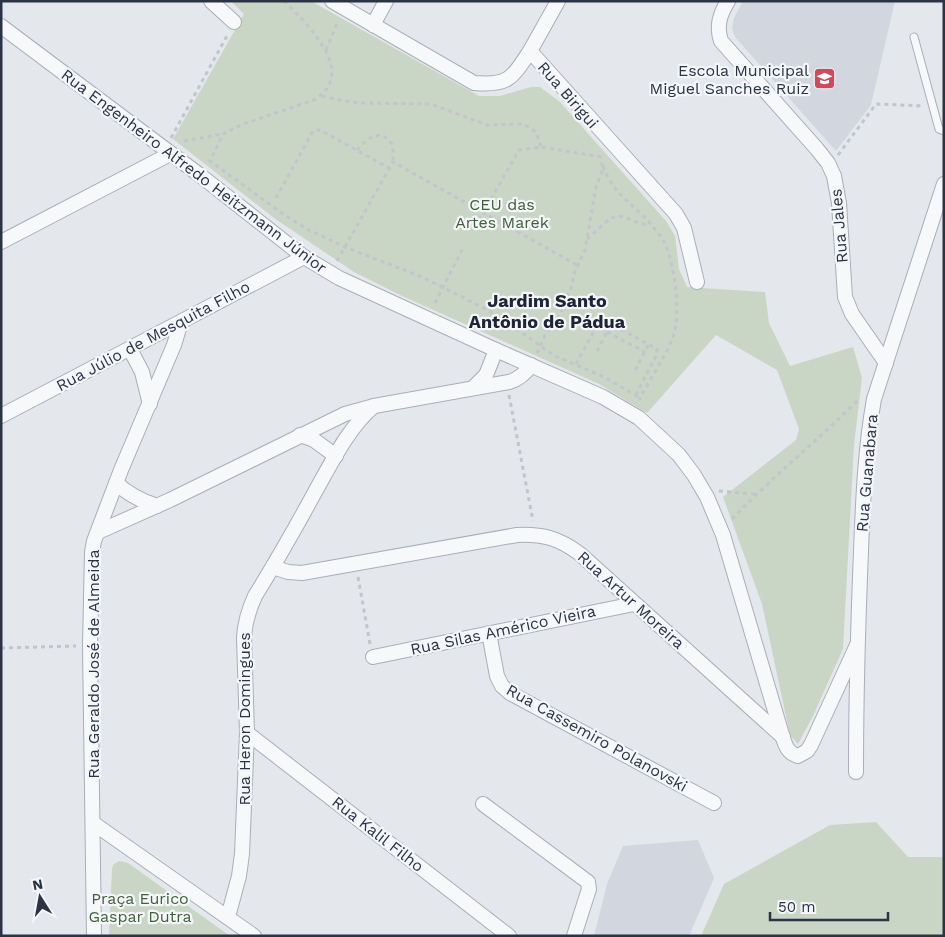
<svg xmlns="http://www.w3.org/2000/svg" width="945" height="937" viewBox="0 0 945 937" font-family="'Work Sans',sans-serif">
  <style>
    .built { fill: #d2d6de }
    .green { fill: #c9d6c5 }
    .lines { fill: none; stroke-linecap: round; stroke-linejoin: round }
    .lane-casing { stroke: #a9aeb7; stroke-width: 9 }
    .street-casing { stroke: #a9aeb7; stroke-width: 16 }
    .path { stroke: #c2c5cb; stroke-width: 3; stroke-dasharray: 4 4; stroke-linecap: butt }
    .lane { stroke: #f7f8fa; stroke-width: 7 }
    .street { stroke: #f7f8fa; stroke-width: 14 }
    .labels { text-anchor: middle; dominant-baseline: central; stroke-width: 4.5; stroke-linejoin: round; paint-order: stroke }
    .poi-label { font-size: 16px; fill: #2b3445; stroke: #f4f6f9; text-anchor: end }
    .street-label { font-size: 16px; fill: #2b3445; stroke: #f4f6f9 }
    .park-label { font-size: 16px; fill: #3f6138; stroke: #f4f6f9 }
    .neighbourhood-label { font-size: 18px; font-weight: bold; fill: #1d2536; stroke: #f4f6f9 }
  </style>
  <rect width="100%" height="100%" fill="#e4e7ec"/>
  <g class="built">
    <polygon points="743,1 895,1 871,105 836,151 735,37 732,28 734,18"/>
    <polygon points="698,840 714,878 689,936 594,936 607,884 623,846"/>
  </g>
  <g class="green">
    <polygon points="231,1 311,1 479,96 500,96 531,87 540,87 560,102 666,221 675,236 679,269 687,287 765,292 769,323 790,366 853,347 862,378 854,445 843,649 813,716 798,744 790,735 762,604 723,497 796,440 799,429 777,370 716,335 647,413 599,384 400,295 354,272 274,218 173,139 244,14"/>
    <polygon points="876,822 908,857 944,857 944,936 701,936 724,884 830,825"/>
    <polygon points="119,861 128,863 230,936 109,936 112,869 113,865"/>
  </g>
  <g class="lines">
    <defs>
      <polyline id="lane" points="914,37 939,129 944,131"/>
      <g id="street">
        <polyline points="211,1 234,22"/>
        <path d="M 332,1 L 474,83 C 509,86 512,78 530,51 L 676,214 L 684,228 L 697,282"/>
        <path d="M 728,1 C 720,14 716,26 721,41 L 817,149 L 828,163 L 834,176 L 839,203 L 845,297 L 852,314 L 886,363"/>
        <polyline points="373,25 386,1"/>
        <path d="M 1,26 L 201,176 L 304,257 L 339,278 L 496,350 L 603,397 L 639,418 L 679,455 L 694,475 L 707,497 L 723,535 L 783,738 C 786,747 788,753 798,756 L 807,751 L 811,745 L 857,645"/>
        <polyline points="530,51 558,1"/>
        <polyline points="1,242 170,154"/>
        <polyline points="130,349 142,372 150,404"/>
        <polyline points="473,388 486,375 496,350"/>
        <polyline points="1,416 304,257"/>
        <polyline points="300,435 314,440 336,456"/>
        <path d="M 116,483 C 129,495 141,501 157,506"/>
        <path d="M 98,532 L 170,500 L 345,414 L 374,406 L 509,382 C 519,379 525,374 531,365"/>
        <path d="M 273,567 L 288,572 L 302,573 L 517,535 C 543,534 559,538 580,554 L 783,737"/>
        <polyline points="489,633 497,676 502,686 510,693 714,803"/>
        <polyline points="373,657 634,604"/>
        <polyline points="247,733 509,936"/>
        <path d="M 856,772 C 856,699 858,625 861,551 C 863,500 865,449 874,399 L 944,184"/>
        <polyline points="483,804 588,882 589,889 574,936"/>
        <polyline points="93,823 254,936"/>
        <path d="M 228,917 L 239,876 L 242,854 L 247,733 L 244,637 C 245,622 249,609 255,596 C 276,562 296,527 315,492 C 332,462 348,428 374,406"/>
        <polyline points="94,936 90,646 92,552 94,541 121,470 174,345 181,322"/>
      </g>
    </defs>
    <use href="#lane" class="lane-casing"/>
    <use href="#street" class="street-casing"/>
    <g class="path">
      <path d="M 284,1 C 307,24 359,73 314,100 L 243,124 L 223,134 L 210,161 L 283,214 L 307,229 L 345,247 L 422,277 L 486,309 L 507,322 L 553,355 L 606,378 L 640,398"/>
      <polyline points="326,50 338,21"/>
      <polyline points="322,96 344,101 362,103 431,104 487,125 523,124 536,132 541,147"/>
      <polyline points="171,138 228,34"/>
      <polyline points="184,141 223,134"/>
      <path d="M 357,150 C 367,138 382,126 393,146 L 393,162"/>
      <polyline points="838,155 876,104 924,106"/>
      <path d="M 603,166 C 613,194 632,203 651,224 C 656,231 663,238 666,246 C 675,268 681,315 673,337 C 666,356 650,379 640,398 L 640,400"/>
      <polyline points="276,198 313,131 320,130 389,168"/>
      <polyline points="479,220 519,150 541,147 603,157"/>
      <path d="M 587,239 C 594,234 604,222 612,218 C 626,211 636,228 650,223"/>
      <polyline points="337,261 393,162 577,265"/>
      <polyline points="435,303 463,248"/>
      <polyline points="607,332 645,352"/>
      <polyline points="597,351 611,324"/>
      <polyline points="537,353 545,335 560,315 571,288 574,274 585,250 596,187 602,171 602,158"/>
      <polyline points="576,364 598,324 602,321 606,321 657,349 657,354 636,395"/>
      <polyline points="635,370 649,344"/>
      <polyline points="509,395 533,521"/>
      <polyline points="719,491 755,494"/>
      <path d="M 732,519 C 771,478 816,442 856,402 L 861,400"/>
      <polyline points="358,577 370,644"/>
      <polyline points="1,648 76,646"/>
    </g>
    <use href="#lane" class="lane"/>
    <use href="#street" class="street"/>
  </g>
  <defs>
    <symbol id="school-square" viewBox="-11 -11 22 22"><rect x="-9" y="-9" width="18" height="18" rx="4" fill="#d1495b" stroke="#f4f6f9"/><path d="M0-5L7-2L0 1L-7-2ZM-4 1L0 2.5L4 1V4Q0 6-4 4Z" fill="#fff"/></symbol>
  </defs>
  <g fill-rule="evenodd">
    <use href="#school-square" x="812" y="66" width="25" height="25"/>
  </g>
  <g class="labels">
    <g class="poi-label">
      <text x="809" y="70">Escola Municipal<tspan x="809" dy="18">Miguel Sanches Ruiz</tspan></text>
    </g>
    <g class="street-label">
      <text transform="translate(568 95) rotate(49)">Rua Birigui</text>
      <text transform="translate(194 171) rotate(37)">Rua Engenheiro Alfredo Heitzmann Júnior</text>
      <text transform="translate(839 226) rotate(-95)">Rua Jales</text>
      <text transform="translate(153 336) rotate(-28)">Rua Júlio de Mesquita Filho</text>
      <text transform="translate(867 473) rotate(-85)">Rua Guanabara</text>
      <text transform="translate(631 600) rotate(42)">Rua Artur Moreira</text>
      <text transform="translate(503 630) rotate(-12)">Rua Silas Américo Vieira</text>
      <text transform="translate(93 664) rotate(-90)">Rua Geraldo José de Almeida</text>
      <text transform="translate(244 719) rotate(-90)">Rua Heron Domingues</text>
      <text transform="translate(597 738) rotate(29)">Rua Cassemiro Polanovski</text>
      <text transform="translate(378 834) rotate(38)">Rua Kalil Filho</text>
    </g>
    <g class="park-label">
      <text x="502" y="204">CEU das<tspan x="502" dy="18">Artes Marek</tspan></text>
      <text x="140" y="898">Praça Eurico<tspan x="140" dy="18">Gaspar Dutra</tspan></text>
    </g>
    <g class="neighbourhood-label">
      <text x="547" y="300">Jardim Santo<tspan x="547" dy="21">Antônio de Pádua</tspan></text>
    </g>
  </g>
  <rect width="945" height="937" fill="none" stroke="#2b3445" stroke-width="5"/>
  <g transform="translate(40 897) rotate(349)" stroke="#f4f6f9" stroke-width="4" paint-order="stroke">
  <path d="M0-4L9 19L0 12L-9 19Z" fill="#2b3445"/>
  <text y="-8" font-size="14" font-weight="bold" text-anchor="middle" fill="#2b3445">N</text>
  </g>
  <path d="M770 912v8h118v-8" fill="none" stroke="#2b3445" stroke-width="2.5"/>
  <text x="778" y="912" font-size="15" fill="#2b3445" stroke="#f4f6f9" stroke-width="4" paint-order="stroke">50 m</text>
</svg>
